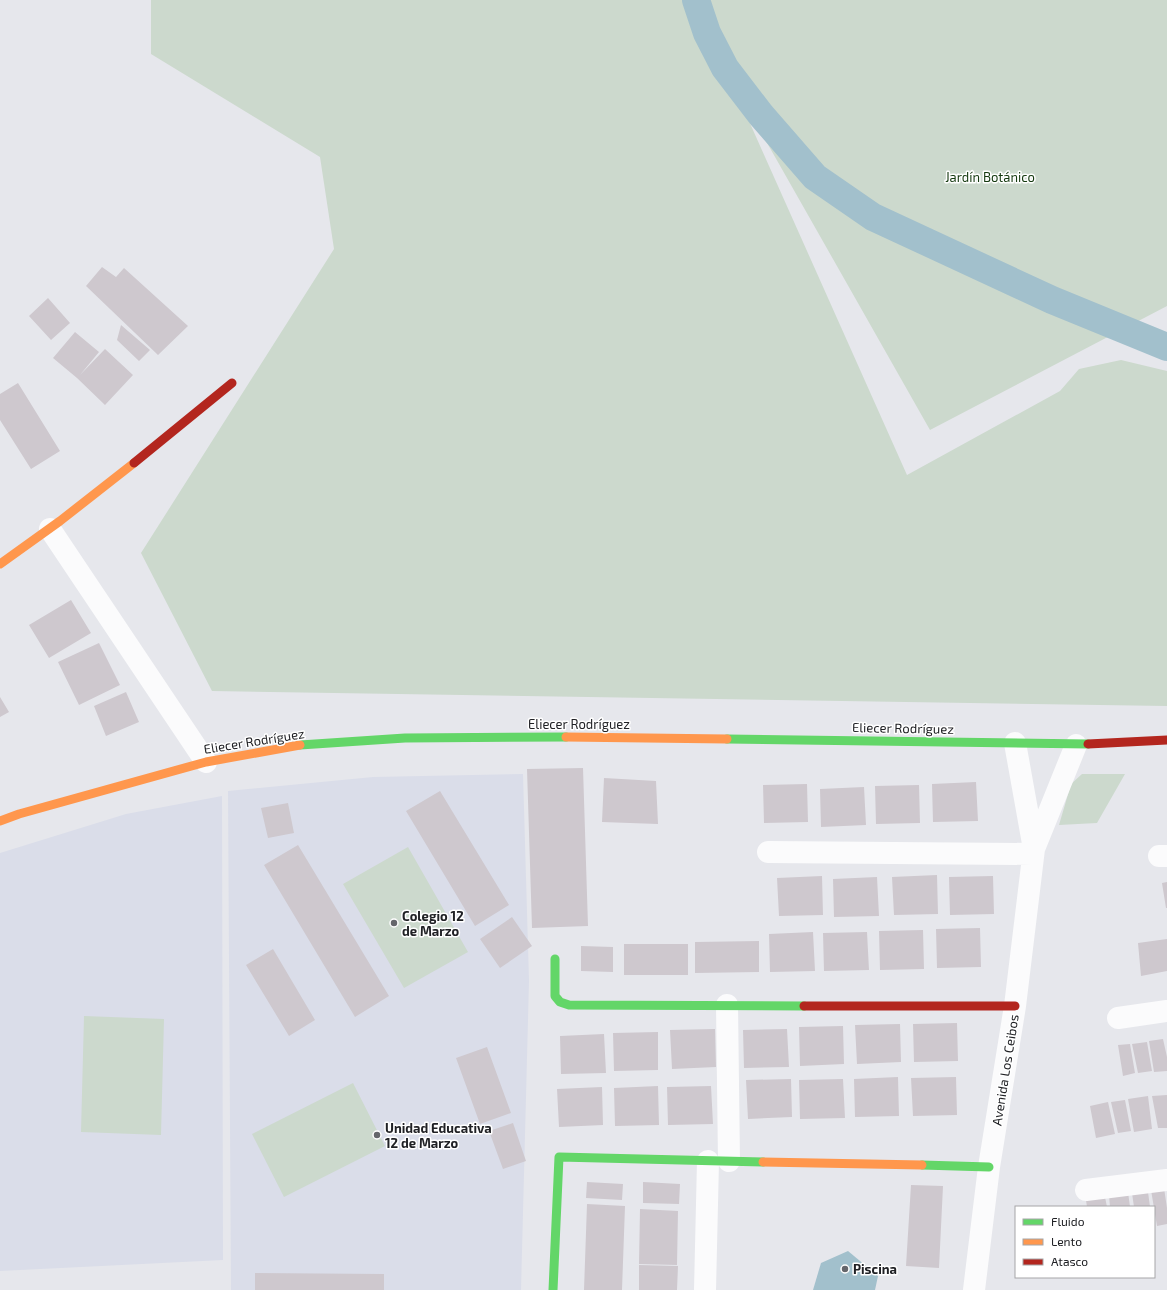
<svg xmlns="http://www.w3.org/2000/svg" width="1167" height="1290" font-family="'Exo 2',sans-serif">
<rect width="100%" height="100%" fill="#e6e7ec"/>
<!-- built -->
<path fill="#dadde9" d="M523,774L529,981L521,1290H231L228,791L373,777Z
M222,796L223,1260L0,1271V853L126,814Z"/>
<!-- green -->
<path fill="#ccd9cd" d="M151,0H1167V306L930,430L728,74L907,475L1060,391L1079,369L1121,360L1167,371V706L212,691L141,553L334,249L320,157L151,54Z
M1082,774H1125L1097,823L1059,825L1071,784Z
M408,847L468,952L404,988L343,884Z
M84,1016L164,1019L161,1135L81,1132Z
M353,1083L385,1146L284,1197L252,1134Z"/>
<!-- water -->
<path fill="#a2c0cc" d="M848,1251L878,1276L875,1290H813L821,1263Z"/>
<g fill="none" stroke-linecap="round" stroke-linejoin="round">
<!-- canal -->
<path stroke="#a2c0cc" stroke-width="28" d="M696,0L707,33L725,68L761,115L815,177L873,217L1052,300L1167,347"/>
</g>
<!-- building -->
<path fill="#cec8ce" d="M102,267L116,277L124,268L188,326L158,355L86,286Z
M48,298L70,323L51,340L29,316Z
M121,325L150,350L139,361L117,340Z
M75,332L99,352L80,375L105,349L133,375L105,405L77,378L53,358Z
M18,383L60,451L31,469L0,420V394Z
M71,600L91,633L49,658L29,625Z
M99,643L120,685L79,705L58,662Z
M126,692L139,722L106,736L94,706Z
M0,697L9,712L0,717Z
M583,768L588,926L532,928L527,769Z
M604,778L656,781L658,824L602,822Z
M976,782L978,821L933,822L932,784Z
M807,784L808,822L764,823L763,785Z
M919,785L920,823L876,824L875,786Z
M864,787L866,825L821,827L820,789Z
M440,791L509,905L475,926L406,811Z
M288,803L294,833L268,838L261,808Z
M298,845L389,996L355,1017L264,865Z
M937,875L938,914L894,915L892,877Z
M822,876L823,915L779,916L777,878Z
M993,876L994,914L950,915L949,877Z
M877,877L879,916L834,917L833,879Z
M1167,882V908H1166L1162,883Z
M512,917L532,946L500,968L480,939Z
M980,928L981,967L937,968L936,929Z
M923,930L924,969L880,970L879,931Z
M813,932L815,971L770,972L769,934Z
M867,932L869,970L824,971L823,933Z
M1167,939V971L1141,976L1138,943Z
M759,941V972L695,973V942Z
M624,944H688V975H624Z
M581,946L613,947V972L581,971Z
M273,949L315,1020L289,1036L246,965Z
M957,1023L958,1061L914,1062L913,1024Z
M900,1024L901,1062L857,1064L855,1025Z
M843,1026L844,1064L800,1066L799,1027Z
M715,1029L716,1067L672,1069L670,1030Z
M787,1029L789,1067L744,1068L743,1030Z
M658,1032V1070L614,1071L613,1033Z
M604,1034L606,1073L561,1074L560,1036Z
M1163,1039L1167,1057V1071L1154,1072L1149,1041Z
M1147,1042L1152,1071L1138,1073L1132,1044Z
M1130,1044L1135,1073L1123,1076L1118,1045Z
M487,1047L511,1113L480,1124L456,1058Z
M898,1077L899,1116L855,1117L854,1079Z
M956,1077L957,1115L913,1116L911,1078Z
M791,1079L792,1117L748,1119L746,1080Z
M843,1079L845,1118L800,1119L799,1080Z
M658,1086L659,1125L615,1126L614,1088Z
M711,1086L713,1124L668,1125L667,1087Z
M602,1087L603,1125L559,1127L557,1089Z
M1167,1095V1128H1158L1152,1096Z
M1148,1096L1152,1129L1134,1132L1128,1099Z
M1125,1100L1131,1131L1118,1133L1111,1102Z
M1108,1102L1115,1134L1096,1138L1090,1106Z
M513,1123L526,1161L503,1169L489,1131Z
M587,1182L623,1184L622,1200L586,1198Z
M643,1182L680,1184L679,1204L643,1203Z
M911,1185L943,1186L939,1268L906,1266Z
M1164,1188L1167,1208V1224L1157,1226L1151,1190Z
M1128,1192L1130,1207H1110L1109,1195Z
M1148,1192L1150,1207H1134L1132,1193Z
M1105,1197L1107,1207H1087L1086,1200Z
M587,1204L625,1206L622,1290H584Z
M640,1209L678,1211L677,1265L639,1264Z
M639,1265L678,1266L677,1290H639Z
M255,1273L384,1274V1290H255Z"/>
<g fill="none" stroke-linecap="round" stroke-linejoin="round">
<!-- street -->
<path stroke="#fbfbfc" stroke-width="22" d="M50,529L206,762
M1015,743L1034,849
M768,852L1033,854
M1159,856H1167
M727,1005L729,1161
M1118,1018L1167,1011
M1086,1190L1167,1180
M705,1290L708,1161
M974,1290L989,1167L1015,1006L1034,849L1076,745"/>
<!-- fast -->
<path stroke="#63d668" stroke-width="9" d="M727,739L1088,744
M300,745L405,738L566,737
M555,959V996L560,1002L569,1005L804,1006
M922,1165L989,1167
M553,1290L559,1157L763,1162"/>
<!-- slow -->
<path stroke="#ff974d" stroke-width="9" d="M0,564L60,521L134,463
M566,737L727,739
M0,821L19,814L206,762L300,745
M763,1162L922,1165"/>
<!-- jam -->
<path stroke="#b3261e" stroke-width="9" d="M134,463L232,383
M1088,744L1167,740
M804,1006H1015"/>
</g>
<!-- markers -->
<g fill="#65666b" stroke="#fff" stroke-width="1.5">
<circle cx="394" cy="923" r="4"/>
<circle cx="377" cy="1135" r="4"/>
<circle cx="845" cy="1269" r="4"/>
</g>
<g text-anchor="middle" stroke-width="3" stroke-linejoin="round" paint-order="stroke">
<!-- park labels -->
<g font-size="13" fill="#14390f" stroke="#fff">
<text x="990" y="182">Jardín Botánico</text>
</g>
<!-- street labels -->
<g font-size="13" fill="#202125" stroke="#fff">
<text x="579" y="729">Eliecer Rodríguez</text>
<text transform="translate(903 728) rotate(1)" y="5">Eliecer Rodríguez</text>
<text transform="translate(254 741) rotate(-9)" y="5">Eliecer Rodríguez</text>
<text transform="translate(1005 1070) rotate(-81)" y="5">Avenida Los Ceibos</text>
</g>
<!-- poi labels -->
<g font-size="13" font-weight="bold" fill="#202125" stroke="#fff" text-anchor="start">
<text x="402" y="921">Colegio 12<tspan x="402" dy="15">de Marzo</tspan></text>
<text x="385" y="1133">Unidad Educativa<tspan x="385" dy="15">12 de Marzo</tspan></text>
<text x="853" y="1274">Piscina</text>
</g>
</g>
<!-- legend -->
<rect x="1015" y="1206" width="140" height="72" fill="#ffffff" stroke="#a6a6a8"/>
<rect x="1023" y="1219" width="20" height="6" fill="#63d668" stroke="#a6a6a8"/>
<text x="1051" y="1226" font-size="12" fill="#202125">Fluido</text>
<rect x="1023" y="1239" width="20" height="6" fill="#ff974d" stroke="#a6a6a8"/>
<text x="1051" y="1246" font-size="12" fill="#202125">Lento</text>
<rect x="1023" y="1259" width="20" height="6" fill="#b3261e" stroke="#a6a6a8"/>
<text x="1051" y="1266" font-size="12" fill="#202125">Atasco</text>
</svg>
